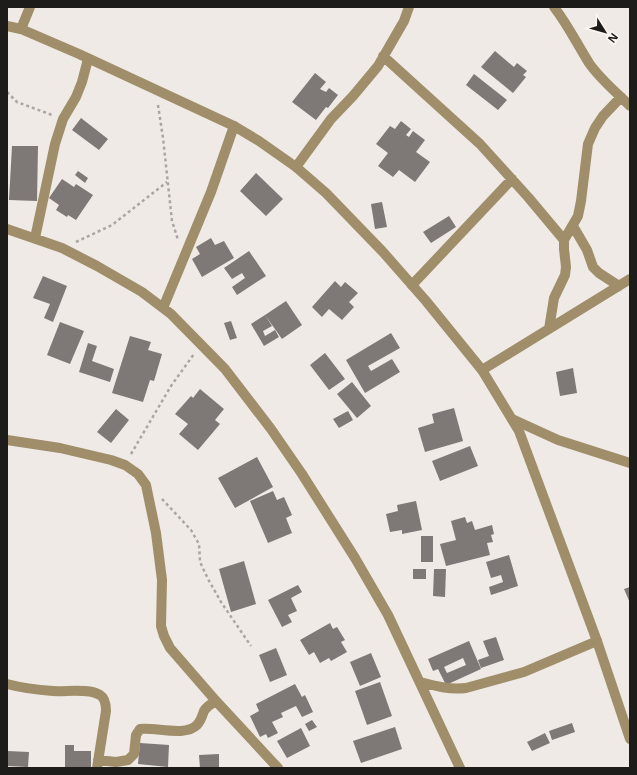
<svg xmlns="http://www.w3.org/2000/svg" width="637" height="775" font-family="'Noto Sans',sans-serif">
<rect width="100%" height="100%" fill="#efeae5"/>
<!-- building -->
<path fill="#7e7876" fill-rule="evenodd" d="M495,51L514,67L517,63L527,71L523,75L526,77L513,93L481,67Z
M315,73L326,82L320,89L326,92L329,88L338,95L328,108L326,107L316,120L292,102Z
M474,74L507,100L498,110L466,85Z
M81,118L108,139L99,150L72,130Z
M401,121L411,129L406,135L409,137L413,131L425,140L416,152L430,162L415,182L399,170L393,177L378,166L388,153L376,144L390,126L395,129Z
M12,146H38L37,201L9,200Z
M78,171L88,178L85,183L75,175Z
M256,173L283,199L266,216L240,191Z
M62,179L74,187L76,184L93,195L76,220L68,215L67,217L56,210L59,205L49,198Z
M382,202L387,227L375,229L371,204Z
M449,216L456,227L431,243L423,232Z
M211,238L215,245L224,241L234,258L202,277L192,259L200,254L196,247Z
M249,251L266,276L237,295L232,287L245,278L242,273L232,279L224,268Z
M43,276L67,286L53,322L44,318L50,304L33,298Z
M335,281L341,287L345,282L358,293L349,302L354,307L342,320L329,309L322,317L312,307Z
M286,301L302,325L282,339L265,315Z
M265,315L272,326L263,331L265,336L275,330L279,337L264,346L251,324Z
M231,321L237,338L230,340L224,323Z
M60,322L84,331L70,364L47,355Z
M391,333L400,348L368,366L371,371L392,359L400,372L365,393L346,360Z
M130,336L151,342L148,350L162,354L154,381L150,380L143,402L112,393Z
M88,343L97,346L92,361L114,369L110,382L79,372Z
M325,353L345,379L329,390L310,365Z
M573,368L577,393L560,396L556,372Z
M352,382L371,406L357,418L337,394Z
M200,389L224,409L215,420L220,424L198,450L179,434L188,424L175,414L191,396L193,398Z
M454,408L463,441L425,452L418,428L434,423L432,414Z
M116,409L129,420L111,443L97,432Z
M348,411L353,420L339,428L333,419Z
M470,446L478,466L440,481L432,461Z
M257,457L273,487L235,508L218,478Z
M273,491L277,500L284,497L292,515L286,518L292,533L268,543L250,501Z
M416,501L422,530L402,534V530L390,532L386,514L398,511L397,505Z
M465,517L467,523L472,521L475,530L492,525L494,534L491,535L493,542L487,543L490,555L446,566L440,544L456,540L451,521Z
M421,536H433V562H421Z
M509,555L518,586L491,595L489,587L503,582L501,575L491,578L486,562Z
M244,561L256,604L231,612L219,569Z
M413,569H426V579H413Z
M434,569H446L445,597L433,596Z
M298,585L302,592L291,598L297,611L288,615L292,622L282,627L268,600Z
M630,587V603L624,589Z
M330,623L333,629L337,627L345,640L341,642L347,652L331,661L329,658L320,663L314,652L309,655L300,640Z
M496,637L504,660L481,668L478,660L489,656L483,641Z
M469,641L481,669L446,685L438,669L433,671L428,659ZM463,658L466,665L447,673L444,667Z
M276,648L287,675L270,682L259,655Z
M371,653L381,677L360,686L350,662Z
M380,682L392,716L367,725L355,691Z
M295,684L302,697L305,695L313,712L302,717L296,706L281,713L283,717L272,722L278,733L268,738L266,734L260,737L250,716L259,711L256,704Z
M312,720L317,727L309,731L305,724Z
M572,723L575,732L552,740L549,731Z
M395,727L402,749L361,763L353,741Z
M301,728L310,746L287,758L277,741Z
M545,733L550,743L532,751L527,742Z
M140,743L169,745L168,767L138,764Z
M65,745H74V751H91V768H65Z
M7,751L29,752L28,767L7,766Z
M219,754V768H200L199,755Z"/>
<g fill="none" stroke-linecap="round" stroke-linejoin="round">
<!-- path -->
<path stroke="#aaa6a2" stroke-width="2.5" stroke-dasharray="3 3" stroke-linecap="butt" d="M7,92L17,102L52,115
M158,105L163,138L172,221L178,240
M76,242L112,225L167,182
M131,454L171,386L194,354
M162,499L191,530L199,544L200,562L208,579L221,602L251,646"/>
<!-- minor -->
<path stroke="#9f8e69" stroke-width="10" d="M554,7C568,25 577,44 589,63C600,79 616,92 630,106
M21,29L30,7
M383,56L480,144L528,197L564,240
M296,167L331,119L353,96L378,66L404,21L409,7
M573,226L587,250L593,267L599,273L619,286
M7,229L62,248L97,266L142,292L171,314L225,369L271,429L302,474L355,558L388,615L460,768
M35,238L55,144L63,119L76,97L82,82L88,59
M412,285L512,179
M163,308L211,192L234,126
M549,329L554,298L565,275L566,267L564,249V240L578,216L581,201L588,144L595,128L603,116L621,97
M482,370L630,279
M512,419L558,440L630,463
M7,440L60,448L111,460L125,465L138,474L146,485L156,533L162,580L161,626L164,636L170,648L216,701L278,768
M420,682C435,686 450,690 466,688L524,672L597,641
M7,684C22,688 38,690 53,691C66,692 89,688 100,695C105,698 106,705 106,711L97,768
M98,760L116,762L128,760L134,754L136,735L140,729C156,727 185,737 197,725C201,721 202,716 204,711C207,706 211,704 216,701"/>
<!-- tertiary -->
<path stroke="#9f8e69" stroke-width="10" d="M7,26L21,29L79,54L234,126L259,141L296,167L326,193L383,252L426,301L482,370L519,431L597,641L630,739"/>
</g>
<!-- border -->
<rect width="637" height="775" fill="none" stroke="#1e1c1b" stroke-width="16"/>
<!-- north arrow -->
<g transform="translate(605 32) rotate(127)" stroke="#fcf7f3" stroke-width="3" paint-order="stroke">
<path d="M0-3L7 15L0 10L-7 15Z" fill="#1e1c1b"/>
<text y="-6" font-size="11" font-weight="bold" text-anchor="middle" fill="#1e1c1b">N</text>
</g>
</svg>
